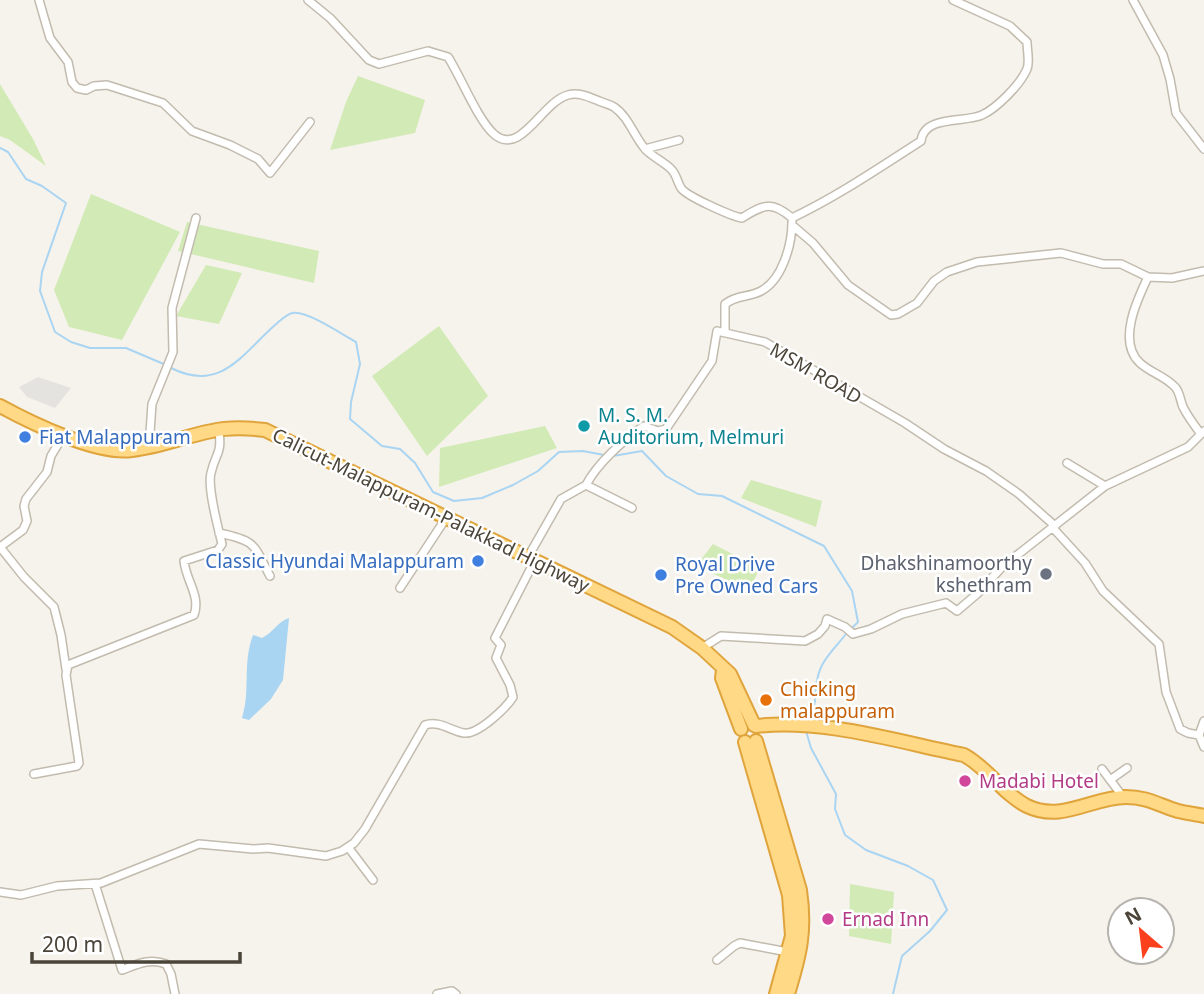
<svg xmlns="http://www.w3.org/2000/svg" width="1204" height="994" font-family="'Noto Sans',sans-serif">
<rect width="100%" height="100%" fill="#f6f3ec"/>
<!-- green -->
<path fill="#d2eab5" d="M358,76L425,100L415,133L330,150L346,102Z
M0,84L33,139L46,166L10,140L0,136Z
M91,194L180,232L122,340L69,327L54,290Z
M187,222L319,251L314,283L178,251Z
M206,265L242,273L219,324L176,316Z
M439,326L488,396L427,456L372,376Z
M545,426L557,448L439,487L440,448Z
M751,480L822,501L816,527L741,498Z
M713,544L760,568L749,590L696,566Z
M850,884L894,892L891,944L849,936Z"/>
<!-- parking -->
<path fill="#e5e3e0" d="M38,377L71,388L55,408L27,397L19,387Z"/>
<!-- water -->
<path fill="#a9d4f2" d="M289,618L283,680L271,699L249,720L242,718C251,689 242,665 253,635L262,638C274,632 277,622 289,618Z"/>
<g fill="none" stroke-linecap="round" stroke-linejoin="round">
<!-- stream -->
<path stroke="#a9d4f2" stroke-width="2" d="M0,148L8,152L26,179L42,186L66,203L42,272L40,291L55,332L71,342L90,348H126L166,365
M171,368C221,393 242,354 275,325C280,321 286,314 293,313C306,310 343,335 356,342L360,364L351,402L350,419L382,446L400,449L415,463L433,492L454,501L482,498L513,485L538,471L559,452L583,451L604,455
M613,456L642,451L666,476L698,494L722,496L824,546L852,591L858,622L850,630
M811,719C817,703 814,692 818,676C822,659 836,647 846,634
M806,731L811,748L836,794L835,809L845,835L866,850L908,866L933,880L947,910L930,931L902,956L893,994"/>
<defs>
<path id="minor" d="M39,0L50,38L68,62L72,82L77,88L86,90L94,86L107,85L163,103L192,131L230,145L258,159L270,173L310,122
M308,0L330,18L369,60L379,64L428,51L448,57C461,77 478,121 495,135C521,156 542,102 568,95C579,92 589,97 599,101C603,103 609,104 614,107C629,117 634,137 646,150C653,157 664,162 671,169C677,175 677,182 681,188C686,196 731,216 742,218C764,204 772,201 792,218C838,196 879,168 921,141C924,115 964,123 982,115C997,108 1020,85 1027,69C1030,62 1027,50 1027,42L1010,26L953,0
M1133,0L1163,55L1170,79L1176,113L1204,149
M645,149L679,140
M792,225L813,243L848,285L891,315L898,314L917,303L934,281L947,272L977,262L1061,253L1103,264H1121L1148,277L1172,278L1204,271
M1148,277C1137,300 1117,342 1140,363C1151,373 1165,376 1175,387C1180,392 1180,400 1183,407C1188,417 1194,425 1201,434
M725,332V304C738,294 748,298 761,291C782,280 792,245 792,222
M149,447L152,404L173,352L172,308L196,218
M1067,463L1105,486
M586,485C597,464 624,439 644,426L658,431L666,429L712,361L717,331L765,342L905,423L944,449L986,471L1019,494L1055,526
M1053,528L1085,563L1103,591L1159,644L1166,692L1180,729L1188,733L1199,735L1204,721
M219,533C257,541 253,544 270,576
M0,547L24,577L54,607L61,635L66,669
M0,547L23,530L27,521L24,506L26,499L47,472L51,456L63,436
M528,557L561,499L586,485L632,508
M400,588L446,518
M702,648L721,636L805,641L818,634L825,626L827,619L845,627L853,634L871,629L902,614L946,603L957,611L977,594L1002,567L1105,486L1188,447L1204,431
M1199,735L1204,747
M1102,769L1123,797
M34,774L77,766L79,763L66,675L68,665L194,615C201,596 186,581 184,561L218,550L222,544C218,527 207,487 211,473C216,451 222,456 219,430
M1110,780L1127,768
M348,847L373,880
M95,884L122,970C138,964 149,958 166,964L171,974L175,994
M0,892L21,895L57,886L101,883L199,844L253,849L268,848L326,856L342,851L354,843L365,829L425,725C439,720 451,731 464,733C478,735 506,708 513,697L510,685L496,658L501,645L495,638L535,560
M717,960L734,946L740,943L788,952
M437,994L452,991L456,994"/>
<path id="trunk" d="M0,406C31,423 97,455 132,450C160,447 185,436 212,431C229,427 248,428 265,430L672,627L702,648L730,674L754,725
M723,670L722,678L741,729
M756,726C822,718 899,742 964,755C988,768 1003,794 1027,806C1062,823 1092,797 1126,797C1148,797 1158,805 1178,811C1186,813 1195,814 1204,816
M756,741L800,890C806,931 800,955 788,994
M745,742L789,895L792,936L776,994"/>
</defs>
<!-- minor casing -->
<use href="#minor" stroke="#c2bbae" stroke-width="10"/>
<!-- trunk casing -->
<use href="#trunk" stroke="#e0a43c" stroke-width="16"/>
<!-- minor -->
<use href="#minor" stroke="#fff" stroke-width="7"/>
<!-- trunk -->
<use href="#trunk" stroke="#ffd985" stroke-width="12"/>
</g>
<!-- markers -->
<circle fill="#0f9aa8" stroke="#fff" stroke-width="2.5" cx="584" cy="426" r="7"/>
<g fill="#3f7fe0" stroke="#fff" stroke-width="2.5">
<circle cx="25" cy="437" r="7"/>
<circle cx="478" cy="561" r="7"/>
<circle cx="661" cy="575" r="7"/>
</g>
<circle fill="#6b7280" stroke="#fff" stroke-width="2.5" cx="1046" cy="574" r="7"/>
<circle fill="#e8710a" stroke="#fff" stroke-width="2.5" cx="766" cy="700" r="7"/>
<g fill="#d1479c" stroke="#fff" stroke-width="2.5">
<circle cx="965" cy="781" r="7"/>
<circle cx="828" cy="919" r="7"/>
</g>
<g text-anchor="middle" stroke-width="5" stroke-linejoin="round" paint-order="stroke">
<!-- street labels -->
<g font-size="19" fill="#4b4439" stroke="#fff">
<text transform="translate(816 373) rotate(30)" y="7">MSM ROAD</text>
<text transform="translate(431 510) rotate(26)" y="7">Calicut-Malappuram-Palakkad Highway</text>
</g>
<!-- culture labels -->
<g font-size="19" fill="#0d838f" stroke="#fff" text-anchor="start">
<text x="598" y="422">M. S. M.<tspan x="598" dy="22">Auditorium, Melmuri</tspan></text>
</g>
<!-- shop labels -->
<g font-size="19" fill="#366cbe" stroke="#fff" text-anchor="start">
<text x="39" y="444">Fiat Malappuram</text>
<text x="464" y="568" text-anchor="end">Classic Hyundai Malappuram</text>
<text x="675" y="571">Royal Drive<tspan x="675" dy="22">Pre Owned Cars</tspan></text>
</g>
<!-- worship labels -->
<g font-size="19" fill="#5b616d" stroke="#fff" text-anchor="end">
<text x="1032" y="570">Dhakshinamoorthy<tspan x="1032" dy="22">kshethram</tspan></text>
</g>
<!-- food labels -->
<g font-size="19" fill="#c56008" stroke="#fff" text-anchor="start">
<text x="780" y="696">Chicking<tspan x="780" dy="22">malappuram</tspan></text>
</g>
<!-- hotel labels -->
<g font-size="19" fill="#b23c85" stroke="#fff" text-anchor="start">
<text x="979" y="788">Madabi Hotel</text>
<text x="842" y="926">Ernad Inn</text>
</g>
</g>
<!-- north arrow -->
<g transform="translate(1141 931) rotate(332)"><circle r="33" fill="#ffffff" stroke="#b7b4b0" stroke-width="2"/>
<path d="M0-5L12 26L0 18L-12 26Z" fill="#fc3f1d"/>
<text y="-10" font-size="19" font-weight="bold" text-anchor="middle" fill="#4b4439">N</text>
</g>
<!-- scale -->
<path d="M32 952v10h208v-10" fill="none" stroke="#4b4439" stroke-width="3.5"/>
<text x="42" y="952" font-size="21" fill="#4b4439" stroke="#ffffff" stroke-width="5" paint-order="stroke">200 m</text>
</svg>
